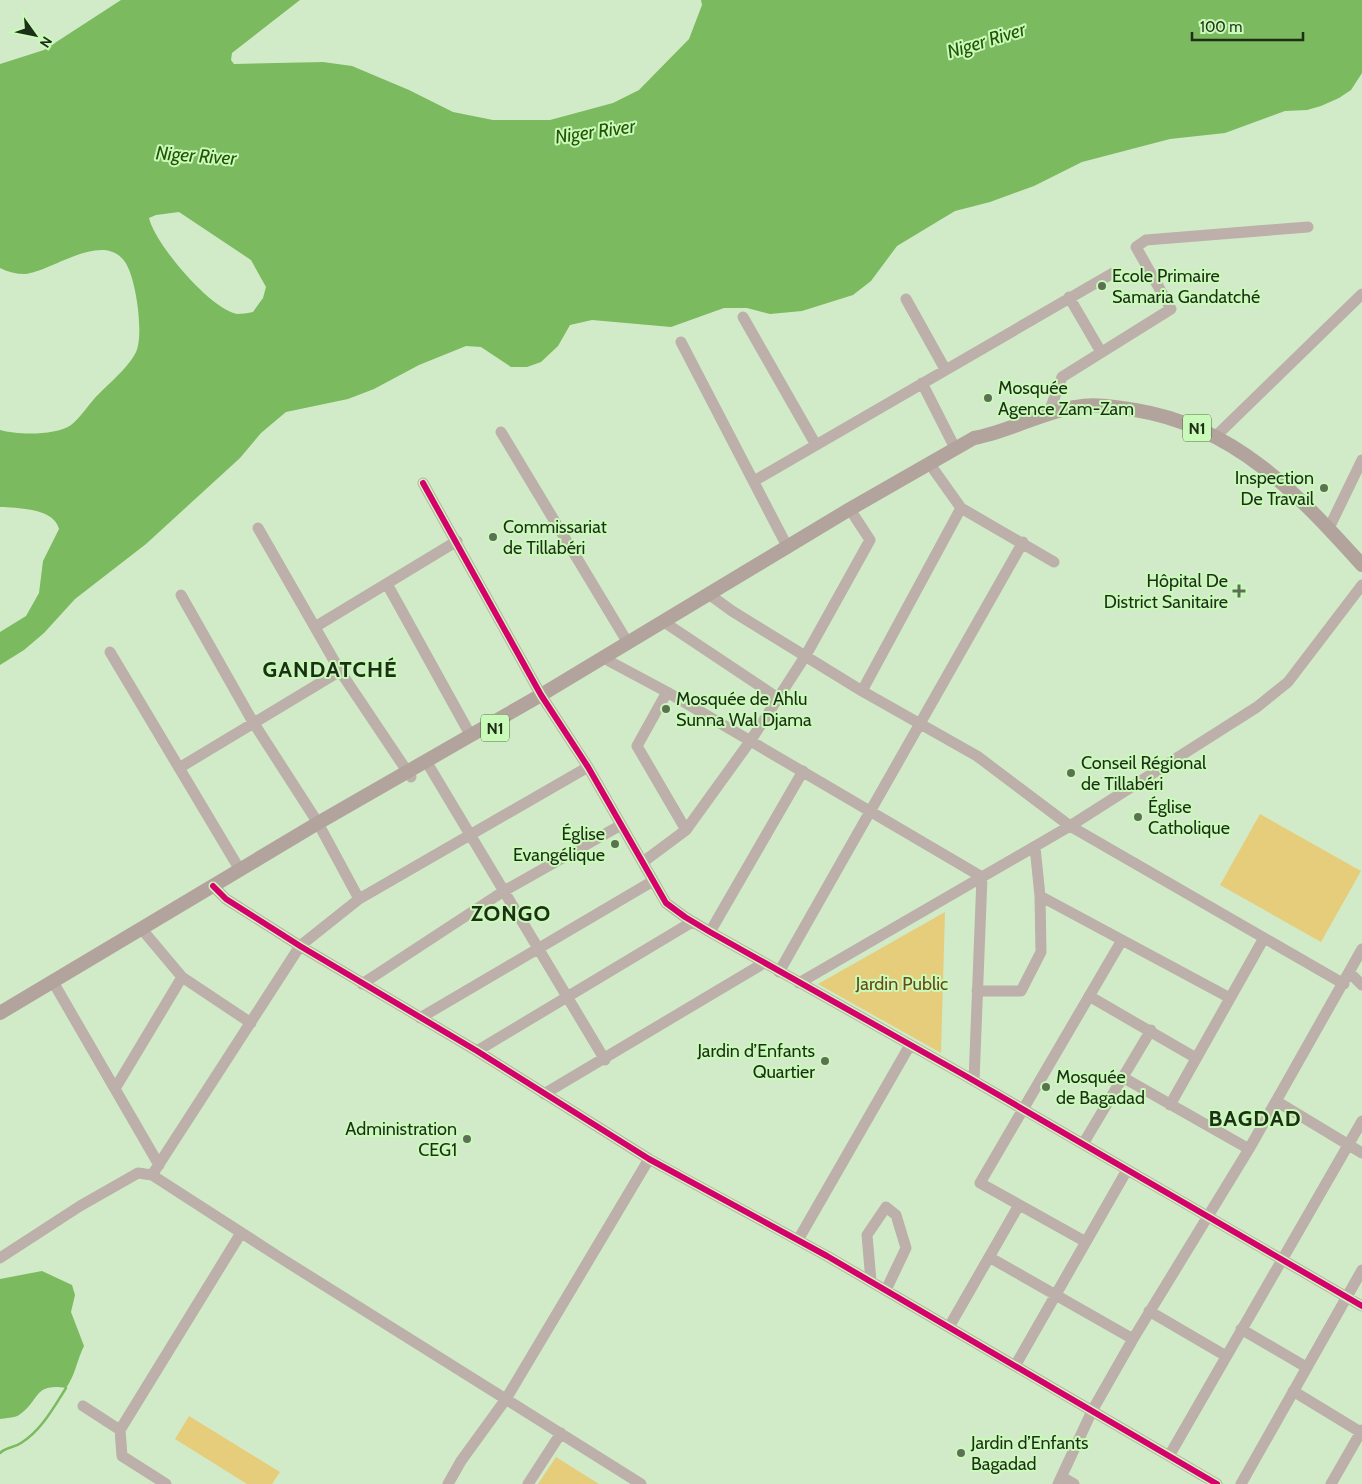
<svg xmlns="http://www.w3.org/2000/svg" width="1362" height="1484" font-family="Cabin,sans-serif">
<rect width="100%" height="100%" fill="#d1ebc8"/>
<!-- green -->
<path fill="#e6cd7b" d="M1260,814L1361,871L1321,942L1220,885Z
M945,912L941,1053L818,984Z
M189,1416L280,1472L272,1484H247L175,1439Z
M556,1457L599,1484H538Z"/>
<!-- water -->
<path fill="#7bba5f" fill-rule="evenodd" d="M121,0H300L232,53L231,60L234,64L323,62L352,66L409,90L453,112L493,120H550L613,103L639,90L689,39L702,5L701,0H1362V73L1351,90L1339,98L1321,106L1307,110L1285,111L1225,133L1170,139L1082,162L1034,186L990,202L955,211L897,246L871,281L853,295L802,311L770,314L747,308H724L671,327L592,320L570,325L558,346L541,362L527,367H511L481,347L466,346L419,365L374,389L348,399L286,412L261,433L240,458L146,544L75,599L44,633L24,650L0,665V632L26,616L39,593L43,561L59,529C54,508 18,508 0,507V430C17,435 55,436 71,425C79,419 87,407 94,399C106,386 127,369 135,354C145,338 136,277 125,262C103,230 51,272 25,274C16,274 8,272 0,268V64L44,50ZM179,212L251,260L266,287L263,298L253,312C248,313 242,314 237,314C210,309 155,244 149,218L156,215Z
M42,1271L72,1285L75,1295L71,1312L84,1346C77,1360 75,1376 66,1388C33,1383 41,1400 19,1415C15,1418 5,1418 0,1419V1279Z"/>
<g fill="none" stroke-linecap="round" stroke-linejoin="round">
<!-- stream -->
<path stroke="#7bba5f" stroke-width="2.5" d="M0,1453C6,1447 14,1448 21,1443C41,1431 54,1407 66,1388"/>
<!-- minor -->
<path stroke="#bdafa9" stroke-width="11" d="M1069,297L1101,352
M906,299L945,369
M743,317L816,445
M681,342L788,548
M922,383L955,448
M1048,415L1062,377L1171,309L1136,247L1146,240L1308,227
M501,432L628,643
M1216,436L1362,294
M934,470L961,508L1054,562
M754,481L1113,273
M423,483L541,695L588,767L666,903L685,917L710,932L964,1075L1362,1306
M258,528L340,671L411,777
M1329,528L1362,460
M387,584L471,736
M181,595L253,722L318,823L359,899
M710,595L732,611L862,691L977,756L1070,826L1344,984
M664,622L778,698
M315,627L457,541
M110,652L240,870
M609,661L667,692L982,877L974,1081
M862,691L961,508
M667,692L637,746L686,830
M429,766L605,1060
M179,768L340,671
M643,862L686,830L751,740L806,655L870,540L853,514
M213,886L226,899L300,946L477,1051L649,1159L827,1256L1217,1484
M1040,896L1230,998
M710,932L803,771
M145,933L182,977L251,1023
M779,972L1023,542
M1350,973L1362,985
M799,983L1070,826L1257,707L1288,682L1362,585
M362,984L504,891L621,825
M56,987L159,1165
M977,991H1021L1041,952L1040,896L1035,847
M1089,996L1196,1058
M420,1018L653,881
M477,1051L692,922
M1124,1078L1249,1149
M116,1087L182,977
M544,1094L764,963
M1276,1101L1362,1153
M1170,1105L1264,938
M1083,1144L1151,1030
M152,1175L300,946L359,899L588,767
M798,1240L910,1045
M1086,1242L980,1183L1122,940
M989,1257L1133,1339
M0,1258L80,1206L138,1173L152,1175L279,1257L641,1484
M871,1281L867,1235L886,1207L896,1215L906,1248L886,1290
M1149,1311L1226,1356
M949,1327L1019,1205
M1241,1329L1306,1367
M1015,1366L1127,1170
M1293,1391L1362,1433
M83,1406L120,1430L241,1233
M120,1430L122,1456L166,1484
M1169,1456L1362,1121
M1062,1477L1074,1484
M448,1484L461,1461L506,1399L649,1159
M528,1484L561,1433
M1058,1484L1092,1411L1133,1339L1249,1149L1362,949
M1241,1484L1362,1270
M1331,1484L1362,1430"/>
<!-- major -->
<path stroke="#b2a49c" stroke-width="14" d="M0,1013L318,823L541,695L850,509L974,438C1008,432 1040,413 1075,407C1095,403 1116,407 1135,410C1235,426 1298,494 1362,565"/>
<defs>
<path id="cycleway" d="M423,483L541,695L588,767L666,903L685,917L710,932L964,1075L1362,1306
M213,886L226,899L300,946L477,1051L649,1159L827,1256L1217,1484"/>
</defs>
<!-- cycleway casing -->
<use href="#cycleway" stroke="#cafab9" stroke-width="9"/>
<!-- cycleway -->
<use href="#cycleway" stroke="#d6006c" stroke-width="6"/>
</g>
<!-- markers -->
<g fill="#5c7154" stroke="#cafab9" stroke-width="2">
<circle cx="1102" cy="286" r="5"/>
<circle cx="988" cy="398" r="5"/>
<circle cx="1324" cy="488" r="5"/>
<circle cx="493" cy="537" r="5"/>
<path d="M1236.5 583.5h5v5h5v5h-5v5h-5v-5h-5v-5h5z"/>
<circle cx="666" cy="709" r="5"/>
<circle cx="1071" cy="773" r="5"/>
<circle cx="1138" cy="817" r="5"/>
<circle cx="615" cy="844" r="5"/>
<circle cx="825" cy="1061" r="5"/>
<circle cx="1046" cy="1087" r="5"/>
<circle cx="467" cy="1139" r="5"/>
<circle cx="961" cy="1453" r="5"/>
</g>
<g text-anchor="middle" stroke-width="4" stroke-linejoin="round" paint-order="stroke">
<!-- shield labels -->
<g fill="#cafab9" stroke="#516c47" stroke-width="1">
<rect x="1183" y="414.5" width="28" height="27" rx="4"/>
<rect x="481" y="714.5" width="28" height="27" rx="4"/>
</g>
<g font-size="16" font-weight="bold" fill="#1d2f16">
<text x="1197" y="434">N1</text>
<text x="495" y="734">N1</text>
</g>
<!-- poi labels -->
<g font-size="18" fill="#1d2f16" stroke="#cafab9" text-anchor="start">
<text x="1112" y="282">Ecole Primaire<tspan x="1112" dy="21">Samaria Gandatché</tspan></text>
<text x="998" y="394">Mosquée<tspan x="998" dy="21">Agence Zam-Zam</tspan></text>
<text x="1314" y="484" text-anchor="end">Inspection<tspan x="1314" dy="21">De Travail</tspan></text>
<text x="503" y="533">Commissariat<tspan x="503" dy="21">de Tillabéri</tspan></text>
<text x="1228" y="587" text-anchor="end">Hôpital De<tspan x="1228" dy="21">District Sanitaire</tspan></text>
<text x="676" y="705">Mosquée de Ahlu<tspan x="676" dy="21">Sunna Wal Djama</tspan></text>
<text x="1081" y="769">Conseil Régional<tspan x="1081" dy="21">de Tillabéri</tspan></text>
<text x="1148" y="813">Église<tspan x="1148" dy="21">Catholique</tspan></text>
<text x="605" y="840" text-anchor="end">Église<tspan x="605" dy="21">Evangélique</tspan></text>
<text x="815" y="1057" text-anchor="end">Jardin d’Enfants<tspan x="815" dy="21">Quartier</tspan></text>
<text x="1056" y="1083">Mosquée<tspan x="1056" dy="21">de Bagadad</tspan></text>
<text x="457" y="1135" text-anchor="end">Administration<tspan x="457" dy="21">CEG1</tspan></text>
<text x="971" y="1449">Jardin d’Enfants<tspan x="971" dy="21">Bagadad</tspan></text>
</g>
<!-- park labels -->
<g font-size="18" fill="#684a14" stroke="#cafab9">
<text x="902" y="990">Jardin Public</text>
</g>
<!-- water labels -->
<g font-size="19" font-style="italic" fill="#225504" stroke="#cafab9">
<text transform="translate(986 40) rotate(-17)" y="7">Niger River</text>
<text transform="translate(595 131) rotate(-8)" y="7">Niger River</text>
<text transform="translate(196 155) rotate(4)" y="7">Niger River</text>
</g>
<!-- district labels -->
<g font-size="22" font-weight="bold" letter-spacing="1" fill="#1d2f16" stroke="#cafab9">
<text x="330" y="677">GANDATCHÉ</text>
<text x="511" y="921">ZONGO</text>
<text x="1255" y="1126">BAGDAD</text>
</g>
</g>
<!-- north arrow -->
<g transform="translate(35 35) rotate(123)" stroke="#cafab9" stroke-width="4" paint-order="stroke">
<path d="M0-4L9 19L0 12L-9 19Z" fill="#1d2f16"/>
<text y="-8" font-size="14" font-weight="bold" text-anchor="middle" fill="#1d2f16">N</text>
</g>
<!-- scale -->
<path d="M1192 32v8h111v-8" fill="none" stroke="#1d2f16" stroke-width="2.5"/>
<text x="1200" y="32" font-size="15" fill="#1d2f16" stroke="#cafab9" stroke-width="4" paint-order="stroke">100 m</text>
</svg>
